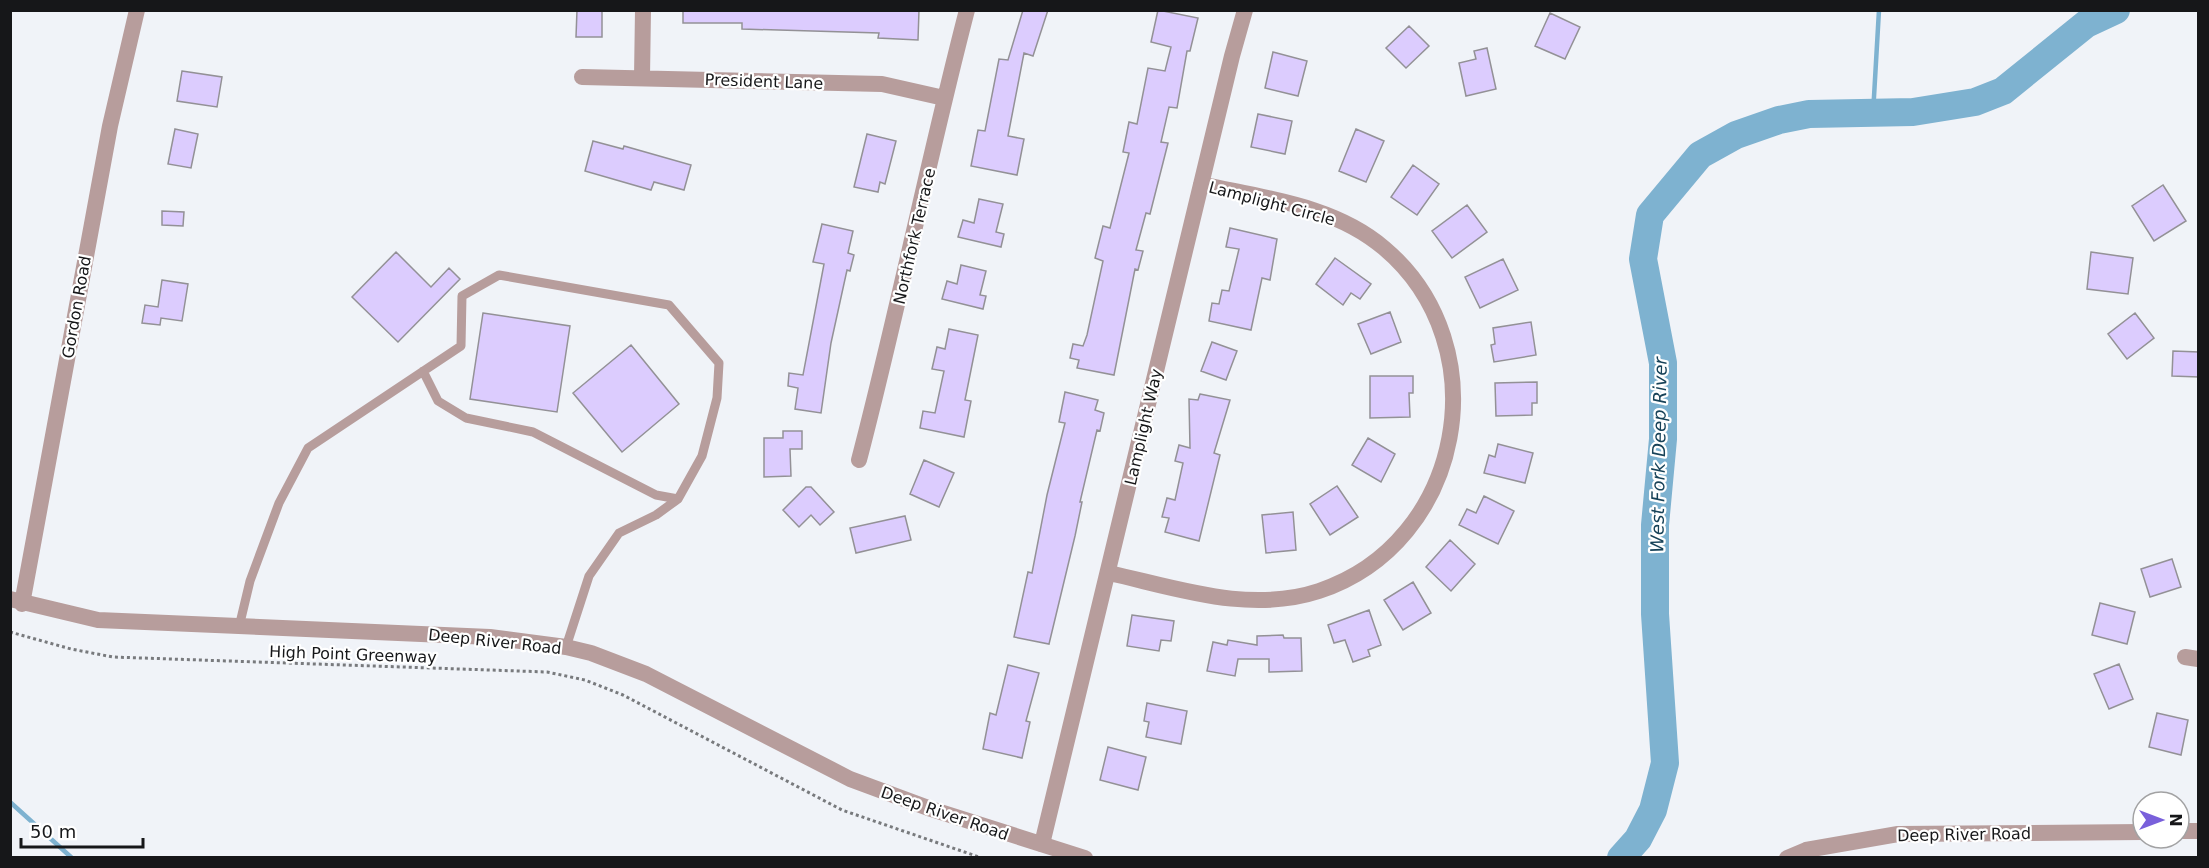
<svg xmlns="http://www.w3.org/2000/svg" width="2209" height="868" font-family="'DejaVu Sans',sans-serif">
<rect width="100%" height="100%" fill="#f0f3f8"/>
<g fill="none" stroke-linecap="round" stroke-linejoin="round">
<!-- stream -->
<path stroke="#7eb2d0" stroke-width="4.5" d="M1873,114L1879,10
M10,802L72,858"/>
<!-- river -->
<path stroke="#7eb2d0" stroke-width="28" d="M1621,858L1638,839L1653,810L1665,763L1655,614V525L1663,439V363L1643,259L1650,215L1700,155L1736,135L1779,120L1809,114L1913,112L1975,102L2003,91L2086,24L2116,10"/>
</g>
<!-- building -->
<path fill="#dcccfe" stroke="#939196" stroke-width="1.5" d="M577,10H602V37H576Z
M683,10H919L918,40L878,38L879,33L742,29V23H683Z
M1023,10H1048L1033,56L1024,53L1008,136L1024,139L1017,175L971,166L978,130L985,131L999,59L1008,60Z
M1158,10L1198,18L1190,51H1187L1177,108L1169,107L1161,142L1168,143L1150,214L1146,213L1136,250L1143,251L1138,270L1135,269L1114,375L1077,368L1079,360L1070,358L1073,344L1083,346L1087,335L1103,261L1095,258L1103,226L1110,228L1129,153L1123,152L1129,122L1137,124L1148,68L1165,71L1171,47L1151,42Z
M1550,13L1580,27L1565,59L1535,46Z
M1409,26L1429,46L1406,68L1386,48Z
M1487,48L1496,89L1466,96L1459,63L1476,59L1474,51Z
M1273,52L1307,61L1298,96L1265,88Z
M182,71L222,77L217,107L177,101Z
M1258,114L1292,121L1285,154L1251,147Z
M175,129L198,134L191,168L168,164Z
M1356,129L1384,141L1366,182L1339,171Z
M867,134L896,141L885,184L880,182L878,192L854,187Z
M593,141L623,149L624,146L691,165L684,190L654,182L651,190L585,171Z
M1413,165L1439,184L1417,215L1391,197Z
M2163,185L2186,221L2154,241L2132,206Z
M979,199L1003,204L996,232L1004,234L1001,247L958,237L963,220L974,223Z
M1467,205L1487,232L1452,258L1432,231Z
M162,211L184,212L183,226L162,225Z
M822,224L853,231L848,253L854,255L850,271L847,270L831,343L821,413L795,409L798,388L788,386L789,373L803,375L824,264L813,262Z
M1230,228L1277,239L1270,280L1262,278L1251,330L1209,321L1212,303L1219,304L1222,290L1229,291L1239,249L1226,247Z
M396,252L431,287L449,268L460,279L398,342L352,297Z
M2091,252L2133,258L2128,294L2087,289Z
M1335,258L1371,284L1360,299L1351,293L1343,305L1316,284Z
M1503,259L1518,290L1480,308L1465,277Z
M961,265L986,271L980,295L986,296L983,309L942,299L947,281L957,284Z
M162,280L188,284L182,321L161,318L160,325L142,323L145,305L158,307Z
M1390,312L1401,342L1371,354L1358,324Z
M483,313L570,326L557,412L470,399Z
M2135,313L2154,338L2127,359L2108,334Z
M1531,322L1536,355L1494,362L1491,345L1495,344L1493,328Z
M949,329L978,335L965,400L971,401L964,437L920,428L923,411L935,413L944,371L932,369L937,347L945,349Z
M1212,342L1237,351L1226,380L1201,371Z
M631,345L679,404L622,452L573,393Z
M2173,351L2199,352V377L2172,376Z
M1370,376H1413V393H1409L1410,417L1370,418Z
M1537,382V403H1532V415L1496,416L1495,383Z
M1065,392L1098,400L1095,410L1104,413L1100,431L1097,430L1080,502H1082L1075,536L1049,644L1014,637L1028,572L1032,573L1047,495L1065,423L1059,422Z
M1200,394L1230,400L1214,453L1220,455L1199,541L1165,532L1169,518L1162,517L1167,498L1175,500L1183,463L1175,461L1179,445L1190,448L1189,399L1198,400Z
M783,431H802V449H790L791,476L764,477V438H783Z
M1368,438L1395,454L1381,482L1352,465Z
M1498,444L1533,453L1525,483L1484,473L1489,455L1495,457Z
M924,460L954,473L939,507L910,494Z
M1337,486L1358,517L1330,535L1310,504Z
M806,487H811L834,512L820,525L811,515L799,527L783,510Z
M1484,496L1514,511L1498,544L1459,525L1467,509L1476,513Z
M1293,512L1296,550L1266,553L1262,515Z
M905,516L911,540L856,553L850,528Z
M1450,540L1475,564L1451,591L1426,567Z
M2172,559L2181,587L2150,597L2141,569Z
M1413,582L1431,613L1403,630L1384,600Z
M2100,603L2135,612L2127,644L2092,635Z
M1369,610L1381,645L1368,650L1370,656L1353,662L1345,640L1334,643L1328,625Z
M1132,615L1174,621L1171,641L1161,640L1159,651L1127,646Z
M1283,635L1284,638H1301L1302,671L1269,672V659H1238L1235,676L1207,671L1213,642L1227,645L1228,640L1257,645V636Z
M2119,664L2133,699L2109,709L2094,674Z
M1008,665L1039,673L1026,721L1030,722L1022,758L983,749L990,713L996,715Z
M1147,703L1187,711L1181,744L1146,737L1149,722L1144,721Z
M2157,713L2188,720L2181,755L2149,747Z
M1108,747L1146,757L1138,790L1100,780Z"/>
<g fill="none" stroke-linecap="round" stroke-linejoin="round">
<!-- path -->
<path stroke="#787a7d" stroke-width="3" stroke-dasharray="3 3" stroke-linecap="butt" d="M10,632L71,649L113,657L547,672L585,680L623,695L842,810L982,858"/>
<!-- service -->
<path stroke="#b79d9c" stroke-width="9" d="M239,627L250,581L279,503L308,448L461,346L462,296L499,275L669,305L719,363L717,398L702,456L678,499L656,495L533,432L466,418L438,401L423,371
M566,647L589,576L619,533L656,515L678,499"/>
<!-- minor -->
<path stroke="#b79d9c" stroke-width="16" d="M582,77L882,84L944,98
M642,77L643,10
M859,460C898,311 928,160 967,10
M1109,573C1177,588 1249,614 1319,591C1464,543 1500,346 1384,248C1334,205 1263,198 1201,184
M2185,657L2198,659
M1042,844L1232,56L1245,10"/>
<!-- tertiary -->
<path stroke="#b79d9c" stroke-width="16" d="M10,599L98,620L490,637L566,647L591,653L646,674L850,779L931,809L1085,858
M22,604L110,126L137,10
M2179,831H2198
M1787,858L1806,850L1898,834L2143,832"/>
</g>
<g text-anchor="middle" stroke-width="4.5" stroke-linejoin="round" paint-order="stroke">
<!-- street labels -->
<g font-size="16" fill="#161719" stroke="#fff">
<text transform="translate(764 81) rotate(2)" y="6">President Lane</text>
<text transform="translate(1272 203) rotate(15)" y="6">Lamplight Circle</text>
<text transform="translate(914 236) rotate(-77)" y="6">Northfork Terrace</text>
<text transform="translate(76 307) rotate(-80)" y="6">Gordon Road</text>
<text transform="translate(1143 427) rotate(-77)" y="6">Lamplight Way</text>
<text transform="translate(495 641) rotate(6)" y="6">Deep River Road</text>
<text transform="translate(353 654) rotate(2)" y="6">High Point Greenway</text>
<text transform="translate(945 813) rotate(19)" y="6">Deep River Road</text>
<text transform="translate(1964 834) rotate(-1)" y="6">Deep River Road</text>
</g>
<!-- water labels -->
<g font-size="18" font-style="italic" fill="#174258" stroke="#fff">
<text transform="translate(1659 455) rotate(-89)" y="6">West Fork Deep River</text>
</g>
</g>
<!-- border -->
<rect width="2209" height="868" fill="none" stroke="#161719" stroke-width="24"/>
<!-- north arrow -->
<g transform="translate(2161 820) rotate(90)"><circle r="28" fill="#ffffff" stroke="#a2a2a3" stroke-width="1.5"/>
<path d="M0-4.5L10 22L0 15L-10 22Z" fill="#7960db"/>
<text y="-9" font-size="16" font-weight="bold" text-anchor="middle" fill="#161719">N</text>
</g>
<!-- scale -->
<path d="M21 838v9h122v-9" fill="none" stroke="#161719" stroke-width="3"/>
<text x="30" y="838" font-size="18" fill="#161719" stroke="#ffffff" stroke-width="4.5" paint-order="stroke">50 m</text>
</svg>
